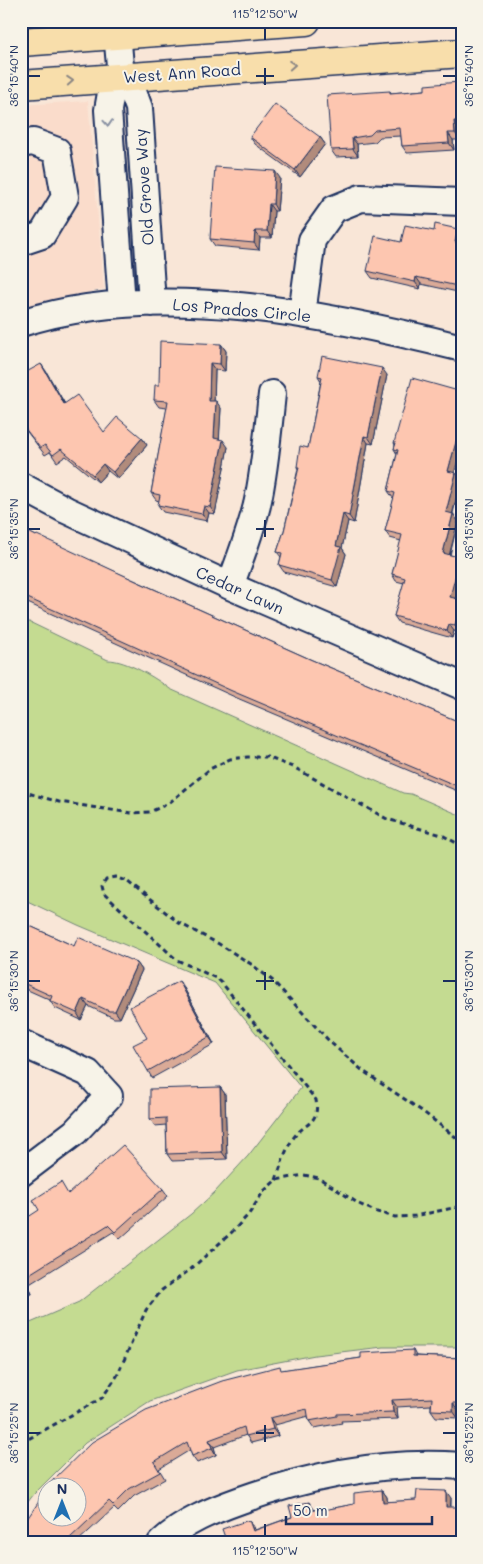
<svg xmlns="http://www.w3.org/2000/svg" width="483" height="1564" font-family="Mali,sans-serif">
<rect width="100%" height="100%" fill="#f9e6d7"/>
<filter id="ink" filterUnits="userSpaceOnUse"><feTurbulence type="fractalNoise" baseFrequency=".02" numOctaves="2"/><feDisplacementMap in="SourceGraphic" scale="10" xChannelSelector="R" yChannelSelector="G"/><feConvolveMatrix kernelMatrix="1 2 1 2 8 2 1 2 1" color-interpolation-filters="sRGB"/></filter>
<g filter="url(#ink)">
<!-- built -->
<path fill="#fadccb" d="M88,101L104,289L21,308V105Z"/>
<!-- green -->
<path fill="#c4db91" stroke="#708578" d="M21,618L108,660C126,660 156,678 170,689L403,793L411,794L462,816V1347H383L315,1355L237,1370L150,1401L85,1443L34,1494L21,1511V1327L79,1302L191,1214L215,1192L248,1156L301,1088L215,983L78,925L21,898Z"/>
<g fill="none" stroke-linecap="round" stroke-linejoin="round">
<defs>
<path id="minor" d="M116,21L121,77L133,92L139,108L152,303
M121,77L111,93L108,110L122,304
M21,144L33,142L57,151L65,197L42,235L21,242
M302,314L312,240L334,209L361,198L462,202
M21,323C156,279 327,314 462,348
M21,486L66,510L230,586L462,686
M230,586C240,559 250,533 257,505C265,469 268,431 272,394
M21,1043L88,1073L109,1096L75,1132L21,1173
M161,1543C183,1522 213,1510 241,1500C311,1475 387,1460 462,1466"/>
<path id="major" d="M21,42L306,21
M21,85L462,53"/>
</defs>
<!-- minor casing -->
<use href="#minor" stroke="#1b2f5e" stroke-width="30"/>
<!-- major casing -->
<use href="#major" stroke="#1b2f5e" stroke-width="31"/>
<!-- path -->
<path stroke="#1b2f5e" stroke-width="3" stroke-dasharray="5 4" stroke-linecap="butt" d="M21,791L59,802L131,813L150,812L169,803L210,769L230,759L248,757H267L295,768L387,819L442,835L462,846
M276,1180C281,1166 284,1153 292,1140C303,1122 320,1126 316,1100L222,983L218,979L177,960L104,894L102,886L106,879L115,877L128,882L179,923L219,944L251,964L273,981L331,1043L363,1071L422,1111L462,1142
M21,1443L102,1398L117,1376L146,1310L162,1290L191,1269L232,1232L249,1214L263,1192L276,1180L304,1175L319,1178L359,1204L377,1212L395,1217L415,1216L462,1206"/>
<!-- minor -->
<use href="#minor" stroke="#f7f3e8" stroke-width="26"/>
<!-- major -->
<use href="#major" stroke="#f8deab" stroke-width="28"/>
</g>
<!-- wall -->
<path fill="#daaa97" stroke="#1b2f5e" d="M459,82L462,86V128H459L460,140H453L454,150L407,153L402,146L401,136L380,137L375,142L357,144L358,156L336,157L331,150L390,91L391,93L425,90Z
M250,137H320L325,144L300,177L255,144Z
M280,178L277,211H274L272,238H260L259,250L215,246L210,239Z
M458,229L462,235V293L421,284L420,289L372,278L367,271L401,242L434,231Z
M221,344L226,351L225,371L215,370L214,401L221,408L219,439L228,447L215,514L209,513L207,521L163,512L158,505L159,501L156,500L151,493L167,408L159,407L154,400L159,385Z
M41,364L65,404L104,432L142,438L147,445L118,479L108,471L98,482L66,456L57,462L50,452L45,455L21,424Z
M387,375L373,444L368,443L354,523L348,521L342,548L346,554L337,587L284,572L279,565L281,557L277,552L284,531L298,469L297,467L308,448L321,381L318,376Z
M462,392V445L455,472L461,480L453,513L458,521L450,555L458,557L462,562V569L456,599L462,600V626L460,632L454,631L452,638L399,623L394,616L404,583L396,581L392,574L401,541L390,538L385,531L394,498H393L388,491L397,454L394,449L395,445L394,443Z
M21,528L36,536L312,660L462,723V793L237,698L21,600Z
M21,922L74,946L137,963L142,970L120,1018H114L88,1006L81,1020L55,1008L50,1001V1000L21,987Z
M184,988L214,1044L152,1078L148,1071L147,1038Z
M220,1087L225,1094L227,1159L172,1161L167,1154L166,1125L155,1126L150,1119Z
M163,1189L168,1196L120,1239L113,1232L28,1285L32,1294L21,1298V1227L69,1193Z
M413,1350L416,1356L462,1358V1410H458V1418L436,1417L431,1410V1405L397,1407L398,1419L341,1421L342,1423L314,1428L309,1421L308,1416L275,1425L278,1436L251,1443L246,1435L214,1447L216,1455L197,1463L192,1456L190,1450L159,1469L165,1479L134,1496L118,1512L114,1508L76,1543H21L283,1370Z
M382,1490L387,1497V1502L451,1498V1507L462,1543H227L249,1520L254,1527L255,1530L314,1509V1510H325L354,1504Z"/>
<!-- shaded-wall -->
<path fill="#b18b7b" stroke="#1b2f5e" d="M459,82L462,86V104L461,103Z
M454,121L459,128L460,140L455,133Z
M448,133L453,140L454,150L449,143Z
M320,137L325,144L300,177L295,170Z
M352,138L357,144L358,156L353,149Z
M275,171L280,178L277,211L273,204Z
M269,204L274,211L272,238L267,231Z
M458,229L462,235V241L460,249L455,242Z
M255,231L260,238L259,250L254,243Z
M416,277L421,284L420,289L415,282Z
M221,344L226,351L225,371L220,364Z
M210,363L215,370L214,408L209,401Z
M41,364L46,371L69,411L64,404Z
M382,368L387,375L373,444L368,437Z
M216,401L221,408L219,445L214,438Z
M462,420V445L453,478L448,471Z
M364,436L368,443L354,523L349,516Z
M142,438L147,445L118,479L113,472Z
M223,440L228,447L215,514L210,507Z
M103,464L108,471L98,482L93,475Z
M456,473L461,480L451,519L446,512Z
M204,506L209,513L207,521L202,514Z
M343,514L348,521L342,548L346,554L337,587L332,580L336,546Z
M453,514L458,521L448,560L443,553Z
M458,557L462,562V569L460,574L462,576V579L455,604L450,597L455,569Z
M462,602V626L460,632L455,625Z
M449,624L454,631L452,638L447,631Z
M137,963L142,970L120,1018L115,1011Z
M179,981L184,988L214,1044L209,1037Z
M83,999L88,1006L81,1020L77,1013Z
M220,1087L225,1094L227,1159L222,1152Z
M23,1278L28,1285L32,1294L27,1287Z
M392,1400L397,1407L398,1419L393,1412Z
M453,1403L458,1410V1418L453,1411Z
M270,1418L275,1425L278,1436L273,1429Z
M209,1440L214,1447L216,1455L212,1448Z
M382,1490L387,1497L388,1509L383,1502Z
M446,1491L451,1498L450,1514L446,1507Z
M309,1502L314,1509L316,1518L311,1511Z
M249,1520L254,1527L258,1538L253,1531Z"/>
<!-- building -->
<path fill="#fdc6b0" stroke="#1b2f5e" d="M459,82L461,103H462V121H454L455,133H448L449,143L402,146L400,128L375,130L370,135L352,138L353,149L331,150L327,95L390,91V93L425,90V85Z
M275,104L320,137L295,170L250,137Z
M215,167L275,171L273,204H269L267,231H255L254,243L210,239Z
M435,224L458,229L455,242L462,243V287L416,277L415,282L367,271L375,236L401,242L405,225L434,231Z
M160,341L221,344L220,364L210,363L209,401H216L214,438L223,440L210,507L204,506L202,514L158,505L160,495L151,493L168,401L154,400L155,385H159Z
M322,356L382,368L368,437L364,436L349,516L343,514L336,546L341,547L332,580L279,565L282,553L277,552L284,531L299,467H297L300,446L308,448L322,377L318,376Z
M41,364L64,404L77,395L104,432L117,417L142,438L113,472L103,464L93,475L61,449L53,455L45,445L40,448L21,423V375Z
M412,378L462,392V420L448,471L456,473L446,512L453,514L443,553L458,557L455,569L457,570L450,597L462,600V602L455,625L449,624L447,631L394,616L405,578L392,574L402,535L385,531L395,493L388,491L398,450L394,449L396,443H394Z
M21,528L36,536L37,535L136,581L312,660L462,723V788L232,691L21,595Z
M21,922L74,946L78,937L137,963L115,1011H109L83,999L77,1013L50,1001L52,996L21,982Z
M179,981L209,1037L148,1071L133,1045L147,1038L130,1007Z
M220,1087L222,1152L167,1154L166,1118L150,1119V1089Z
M123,1145L163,1189L115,1232L108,1225L23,1278L27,1287L21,1289V1227L25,1225L22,1221L39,1210L33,1200L61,1182L68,1194Z
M413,1350V1356L462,1358V1403H453V1411L431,1410L432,1398L392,1400L393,1412L337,1414V1416L309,1421L307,1409L270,1418L273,1429L246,1436L244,1427L209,1440L212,1448L192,1456L187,1442L154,1462L160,1472L129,1489L113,1505L109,1501L69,1539L75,1543H21V1528L48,1488V1516H78V1486H49L52,1481L92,1442L146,1410L222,1381L280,1366L281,1370L361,1358V1353Z
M382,1490L383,1502L416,1500L417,1490L446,1491V1507H462V1543L400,1541V1543H227L222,1529L249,1520L253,1531L292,1517L289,1506L309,1502L311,1511L323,1508L324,1510L354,1504V1493Z"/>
<!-- one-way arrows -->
<defs><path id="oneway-chevron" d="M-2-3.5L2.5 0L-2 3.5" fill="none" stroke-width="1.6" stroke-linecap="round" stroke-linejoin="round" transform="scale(1.25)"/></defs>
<g stroke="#8a8684">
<use href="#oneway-chevron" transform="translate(292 65) rotate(-4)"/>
<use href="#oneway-chevron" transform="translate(70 81) rotate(-4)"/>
</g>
<use stroke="#8991a3" href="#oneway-chevron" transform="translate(108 123) rotate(86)"/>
</g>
<!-- ticks -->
<path fill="none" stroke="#1b2f5e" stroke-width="2" d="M265,28V40M265,68V85M28,76H40M256,76H274M443,76H456M265,520V537M28,529H40M256,529H274M443,529H456M265,972V990M28,981H40M256,981H274M443,981H456M265,1425V1442M28,1433H40M256,1433H274M443,1433H456M265,1524V1536"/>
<g text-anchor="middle" stroke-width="4" stroke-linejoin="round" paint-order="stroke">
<!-- street labels -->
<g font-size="16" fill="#1b2f5e" stroke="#f7f3e8">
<text transform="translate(182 73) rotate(-4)" y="6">West Ann Road</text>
<text transform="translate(144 187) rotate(-94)" y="6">Old Grove Way</text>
<text transform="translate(242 310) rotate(5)" y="6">Los Prados Circle</text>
<text transform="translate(240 590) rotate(24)" y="6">Cedar Lawn</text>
</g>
</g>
<!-- margin -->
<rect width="483" height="1564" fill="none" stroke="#f7f3e8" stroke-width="55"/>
<!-- north arrow -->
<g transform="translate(62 1502)"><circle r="24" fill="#f7f3e8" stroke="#9fa5b1"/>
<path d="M0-4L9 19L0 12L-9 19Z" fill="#1f6fb2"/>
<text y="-8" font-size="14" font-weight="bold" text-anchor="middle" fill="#1b2f5e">N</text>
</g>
<!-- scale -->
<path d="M286 1516v8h146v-8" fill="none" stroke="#1b2f5e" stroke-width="2.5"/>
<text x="293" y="1516" font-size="15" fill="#1b2f5e" stroke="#f7f3e8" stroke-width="4" paint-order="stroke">50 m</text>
<rect x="28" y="28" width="428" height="1508" fill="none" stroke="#1b2f5e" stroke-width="2"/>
<g font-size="12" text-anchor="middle" fill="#1b2f5e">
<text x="265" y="18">115°12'50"W</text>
<text transform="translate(14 76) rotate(-90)" y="4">36°15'40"N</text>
<text transform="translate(469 76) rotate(-90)" y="4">36°15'40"N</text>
<text transform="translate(14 529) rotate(-90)" y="4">36°15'35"N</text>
<text transform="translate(469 529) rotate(-90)" y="4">36°15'35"N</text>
<text transform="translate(14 981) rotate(-90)" y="4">36°15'30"N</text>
<text transform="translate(469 981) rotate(-90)" y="4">36°15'30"N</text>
<text transform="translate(14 1433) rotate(-90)" y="4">36°15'25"N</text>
<text transform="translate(469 1433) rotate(-90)" y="4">36°15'25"N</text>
<text x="265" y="1555">115°12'50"W</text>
</g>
</svg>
